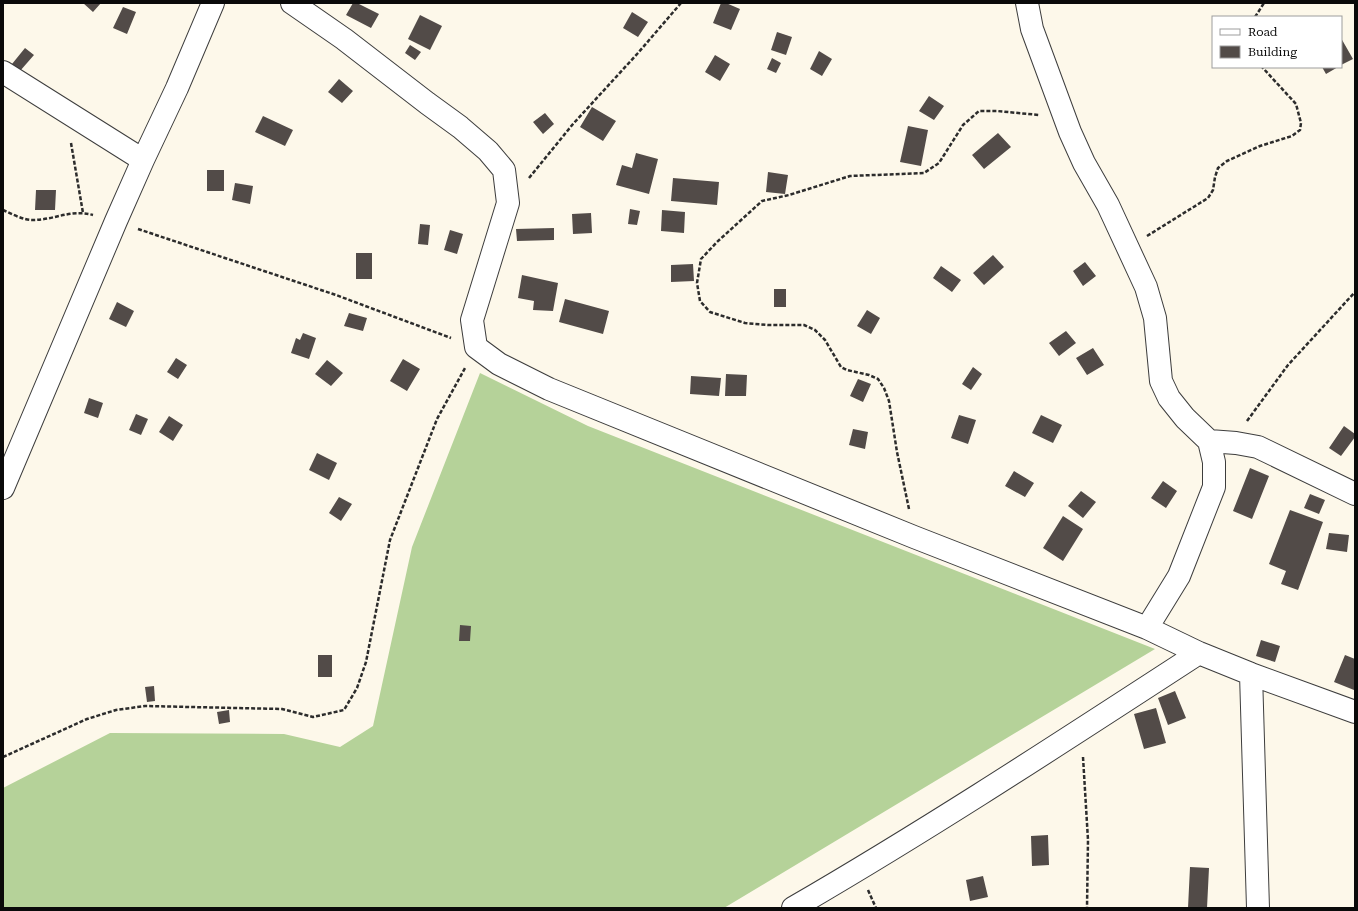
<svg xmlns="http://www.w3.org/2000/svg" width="1358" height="911" font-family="'Roboto Serif',serif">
<rect width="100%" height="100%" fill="#fdf8ea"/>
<!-- forest -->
<path fill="#b5d299" d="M480,373L588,426L1155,649L724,908H3V788L110,733L284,734L340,747L373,726L412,547Z"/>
<!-- building -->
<path fill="#524b48" d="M83,3H101L93,12Z
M353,3H357L379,14L371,28L346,15Z
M721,3H726L740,9L731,30L713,23Z
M123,7L136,12L127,34L113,28Z
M632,12L648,22L638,37L623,28Z
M420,15L442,26L430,50L408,39Z
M777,32L792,37L786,55L771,50Z
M1341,38L1353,59L1341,65Z
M410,45L421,52L415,60L405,53Z
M25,48L34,55L20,71L12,64Z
M819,51L832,59L822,76L810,69Z
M715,55L730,64L720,81L705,72Z
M772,58L781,63L776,73L767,69Z
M1322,67H1338L1326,74Z
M339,79L353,91L342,103L328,92Z
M929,96L944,106L934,120L919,111Z
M592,107L616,121L603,141L580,127Z
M545,113L554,124L543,134L533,122Z
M263,116L293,130L285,146L255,132Z
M908,126L928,130L921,166L900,162Z
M998,133L1011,147L984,169L972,155Z
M636,153L658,159L649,194L616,185L622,165L632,168Z
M207,170H224V191H207Z
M768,172L788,175L785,194L766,192Z
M673,178L719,182L717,205L671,201Z
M235,183L253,186L250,204L232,200Z
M36,190H56L55,210H35Z
M630,209L640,211L637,225L628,224Z
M662,210L685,212L684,233L661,231Z
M591,213L592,233L573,234L572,214Z
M420,224L430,225L428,245L418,244Z
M554,228V240L517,241L516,229Z
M450,230L463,234L457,254L444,250Z
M356,253H372V279H356Z
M993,255L1004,267L984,285L973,273Z
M1085,262L1096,276L1083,286L1073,271Z
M693,264L694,281L671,282V265Z
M941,266L961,280L952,292L933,278Z
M522,275L558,283L553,311L533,310L534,301L518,298Z
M774,289H786V307H774Z
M565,299L609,311L603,334L559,322Z
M117,302L134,311L126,327L109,319Z
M867,310L880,318L871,334L857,326Z
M349,313L367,318L363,331L344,326Z
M1066,331L1076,343L1059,356L1049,343Z
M303,333L316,338L309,359L291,353L296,338L300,340Z
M1093,348L1104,365L1087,375L1076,358Z
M176,358L187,365L178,379L167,372Z
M403,359L420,369L407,391L390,381Z
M327,360L343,373L331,386L315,374Z
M973,367L982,374L971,390L962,384Z
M726,374L747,375L746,396H725Z
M691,376L721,378L719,396L690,394Z
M858,379L871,384L863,402L850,396Z
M89,398L103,403L98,418L84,413Z
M136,414L148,419L141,435L129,430Z
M959,415L976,420L968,444L951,438Z
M1041,415L1062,425L1053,443L1032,433Z
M169,416L183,425L173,441L159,432Z
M1344,426L1355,434V437L1341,456L1329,448Z
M853,429L868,432L865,449L849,445Z
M317,453L337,463L329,480L309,470Z
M1250,468L1269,476L1252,519L1233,511Z
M1014,471L1034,483L1025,497L1005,486Z
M1163,481L1177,491L1166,508L1151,498Z
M1081,491L1096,502L1083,518L1068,506Z
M1310,494L1325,500L1319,514L1304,508Z
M339,497L352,504L341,521L329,513Z
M1290,510L1323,522L1298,590L1281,584L1286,571L1269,564Z
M1063,516L1083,529L1063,561L1043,548Z
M1329,533L1349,535L1347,552L1326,549Z
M460,625L471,626L470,641H459Z
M1261,640L1280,646L1275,662L1256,656Z
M318,655H332V677H318Z
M1345,655L1355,659L1354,690L1334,682Z
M154,686L155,701L147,702L145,687Z
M1175,691L1186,718L1168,725L1158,698Z
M1156,708L1166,743L1144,749L1134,714Z
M229,710L230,722L219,724L217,712Z
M1048,835L1049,865L1032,866L1031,836Z
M1190,867L1209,868L1207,908H1188Z
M983,876L988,897L970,901L966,880Z"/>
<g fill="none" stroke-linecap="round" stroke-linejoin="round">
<defs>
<path id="street" d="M292,3L344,39L427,103L460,127L488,151L504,170L508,203L472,320L476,347L499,364L549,389L914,537L1147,628L1199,653L1251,674L1355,712
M1027,3L1032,29L1070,132L1084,163L1108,205L1146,287L1155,318L1161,381L1169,398L1185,418L1209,441L1214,462V487L1179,576L1147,628
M3,72L143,160
M1209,441L1236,443L1258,447L1355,494
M3,488L116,221L143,160L177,88L213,3
M1251,674L1258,908
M793,908C931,828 1065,740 1199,653"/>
</defs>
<!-- street casing -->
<use href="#street" stroke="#3d3d3d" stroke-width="24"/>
<!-- path -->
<path stroke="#2c2c2c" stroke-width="2.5" stroke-dasharray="4 2" stroke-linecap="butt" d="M1255,17L1264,3
M71,143L83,213
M529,178L573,124L638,53L681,3
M3,210C12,214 23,220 32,220C55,220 70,209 93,215
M138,229L336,295L451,338
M1147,236L1208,198L1213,190L1215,177L1218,168L1227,161L1260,146L1292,136L1300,130L1301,123L1296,104L1262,67
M1247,421L1288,365L1355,292
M909,509L897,452L889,401L884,388L878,379L869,375L847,370L841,367L825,340L815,330L804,325H768L745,323L710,312L700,301L697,283L701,259L717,242L762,201L789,195L850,176L924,173L939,163L963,125L979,111H997L1039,115
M3,757L87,719L116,710L145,706L282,709L313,717L344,710L357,688L366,662L390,540L437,419L465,368
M1083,757L1088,840L1087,908
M868,890L876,908"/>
<!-- street -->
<use href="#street" stroke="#fff" stroke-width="22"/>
</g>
<!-- border -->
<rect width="1358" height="911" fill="none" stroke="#0a0a0a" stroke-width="8"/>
<!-- legend -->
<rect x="1212" y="16" width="130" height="52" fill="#ffffff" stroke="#9d9d9d"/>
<rect x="1220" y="29" width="20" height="6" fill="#ffffff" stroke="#9d9d9d"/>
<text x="1248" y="36" font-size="12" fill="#0a0a0a">Road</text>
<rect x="1220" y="46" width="20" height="12" fill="#524b48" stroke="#9d9d9d"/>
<text x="1248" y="56" font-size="12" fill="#0a0a0a">Building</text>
</svg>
